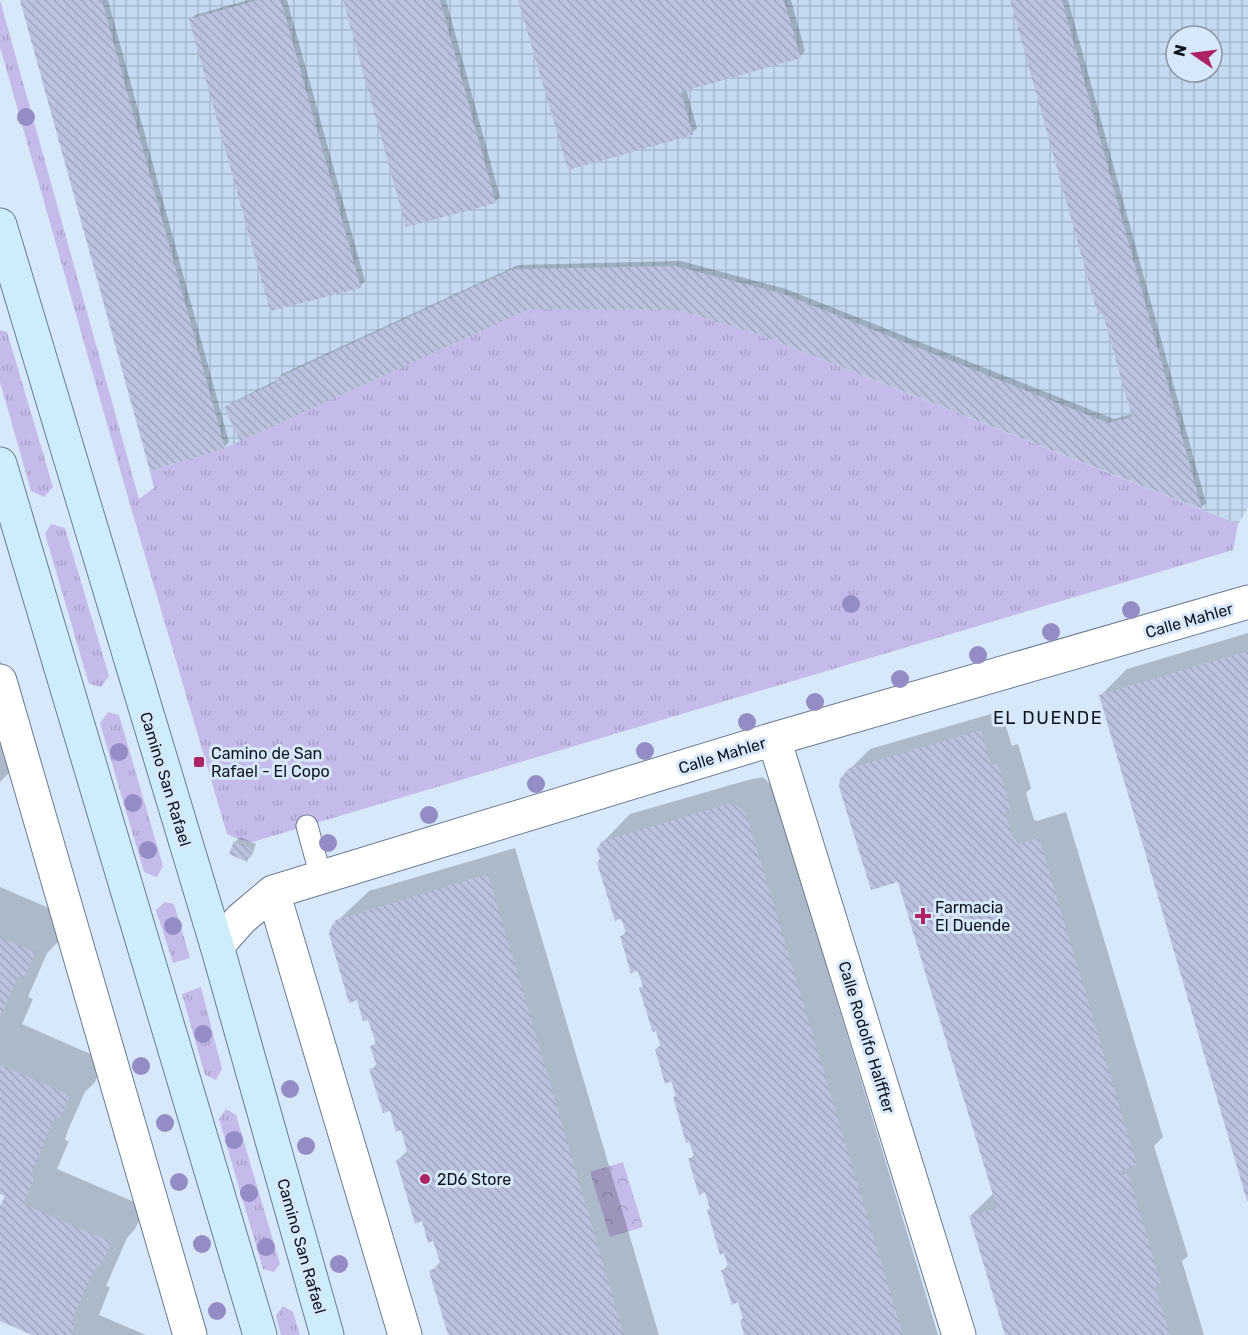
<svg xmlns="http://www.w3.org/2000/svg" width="1248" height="1335" font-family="Rubik,sans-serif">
<defs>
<pattern id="industrial-grid" width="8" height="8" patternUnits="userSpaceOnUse" patternTransform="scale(1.5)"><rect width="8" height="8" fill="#c5daf0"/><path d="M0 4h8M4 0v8" fill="none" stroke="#a8bacd"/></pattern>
<pattern id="grass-tufts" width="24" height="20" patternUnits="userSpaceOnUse" patternTransform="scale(1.5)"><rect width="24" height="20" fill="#c5bbeb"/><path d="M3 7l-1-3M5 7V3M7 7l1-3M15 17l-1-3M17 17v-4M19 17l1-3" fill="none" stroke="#a8a0c9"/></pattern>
<pattern id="forest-crowns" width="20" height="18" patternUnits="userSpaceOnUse" patternTransform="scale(1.5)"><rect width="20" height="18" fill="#c5bbeb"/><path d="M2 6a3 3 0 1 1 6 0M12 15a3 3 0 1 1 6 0" fill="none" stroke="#a8a0c9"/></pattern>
<pattern id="building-back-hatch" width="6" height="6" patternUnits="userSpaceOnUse" patternTransform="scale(1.5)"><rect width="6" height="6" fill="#bac2dd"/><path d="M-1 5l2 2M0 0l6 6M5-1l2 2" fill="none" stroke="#9fa6bd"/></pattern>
</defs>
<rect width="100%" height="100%" fill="#d8e8fb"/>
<!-- industrial -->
<path fill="url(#industrial-grid)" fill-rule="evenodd" d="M20,0H1248V508L1238,524L758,334L678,310L150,471ZM1176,36H1212V72H1176Z"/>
<!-- grass -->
<path fill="url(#grass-tufts)" d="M0,0L139,499L154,488L150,471L225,448L530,309L678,310L758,334L1238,524L1233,550L252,842L238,839L227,834L129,501L0,47Z
M0,330L7,332L53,487L44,497L31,491L0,382Z
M51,524L65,528L109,676L101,687L89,684L45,534Z
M108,712L119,715L163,866L157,877L144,872L100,723Z
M165,902L174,904L190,958L173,963L156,910Z
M201,987L222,1069L216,1080L205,1075L182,994Z
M226,1109L236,1115L280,1264L274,1272L263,1269L219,1119Z
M283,1306L293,1312L300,1335H281L276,1316Z"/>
<!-- forest -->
<path fill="url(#forest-crowns)" d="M623,1162L643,1227L610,1237L590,1172Z"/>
<!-- shadow -->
<path fill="#0003" d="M22,0H108L229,442L224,447Z
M248,0H287L365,281L360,286L190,20L195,15Z
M344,0H446L500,197L495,202Z
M520,0H791L805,51L800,56L686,89L697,128L692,133Z
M1011,0H1068L1206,503L1202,507L759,333L679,308H530L226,408L231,403L277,380L282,374L518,265L681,261L786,289L1114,419L1132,414L1104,313Z
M1248,633V1200L1100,696L1127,669Z
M0,660L26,756L0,782Z
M1001,711L1012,746L1018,744L1031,788L1026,793L1034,820L1037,821L1066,812L1163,1137L1154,1146L1188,1256L1182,1261L1204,1335H1006L970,1216L994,1193L900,882L849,770L870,749Z
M763,777L772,786L938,1335H746L741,1320L744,1317L738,1299L733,1303L723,1270L729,1264L706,1190L690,1159L695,1154L672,1078L656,1049L661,1044L638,967L622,936L627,930L602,858L603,842L630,814L748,780Z
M240,837L256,844L252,855L247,860L235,842Z
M515,848L659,1335H449L431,1272L441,1261L434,1239L423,1219L398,1160L408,1150L402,1128L371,1070L377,1064L372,1046L377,1042L334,924L369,891Z
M0,887L70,917L59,941L47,953L28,997L33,999L22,1024L104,1060L95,1082L85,1092L68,1130L65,1140L69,1141L57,1169L146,1207L135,1229L127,1238L106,1286L110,1287L99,1315L146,1335H36L0,1319V1210L7,1195L0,1192Z"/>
<!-- building -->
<path fill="url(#building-back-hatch)" d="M20,0H102L225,448L150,471Z
M258,0H281L361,288L270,311L189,19Z
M343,0H440L496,203L406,227Z
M518,0H784L801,58L681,92L693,135L568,170Z
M1010,0H1062L1202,509L758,334L678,310L530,309L240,441L224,407L276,382L275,379L512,269L675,266L781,293L1108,423L1132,417L1103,314L1098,315Z
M1248,651V1201H1247L1099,695Z
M981,730L991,765L998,764L1011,810L1005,812L1013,839H1016L1018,844L1039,838L1137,1165L1120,1171L1122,1176L1128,1173L1161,1284L1155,1286L1170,1335H1005L969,1216L997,1208L919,952L898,882L871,890L839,787L840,779L848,769Z
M727,804H735L746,813L903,1335H744L740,1320L743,1319L738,1302L732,1305L721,1270H728L730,1273L724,1253L720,1255L707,1210L710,1209L705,1192L699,1195L688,1158H695L689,1142L686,1143L673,1097L676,1096L671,1081L665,1084L655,1049L661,1048L656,1031L653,1032L652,1030L639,988L643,986L637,970L631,974L620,936L627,935L621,919L615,921L597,863L600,858L597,849L602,841Z
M234,841L252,849L247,862L229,854Z
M488,874L525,998L624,1335H448L429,1271L441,1265L433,1241L428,1243L422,1221L415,1224L396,1160L408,1155L401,1130L396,1132L390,1111L383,1113L369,1069L377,1067L370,1046L376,1044L368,1020L363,1021L357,1000L349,1003L329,934L330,929L336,920Z
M0,937L36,952L24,978L18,976L0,1018Z
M0,1065L70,1095L60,1119L55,1117L50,1128L34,1167L31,1175L35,1176L23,1204L112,1242L101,1266L97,1265L82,1297L72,1321L76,1323L71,1335H32L0,1321V1206L5,1196L0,1194Z"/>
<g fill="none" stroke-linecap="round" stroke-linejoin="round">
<defs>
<path id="service" d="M307,826L321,877"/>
<path id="minor" d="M0,681L190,1335
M774,739L959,1335
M273,892L405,1335
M217,946L241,919L273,892L774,739L1248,602"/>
<path id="secondary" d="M0,225L217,946L327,1335
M0,464L260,1335"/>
</defs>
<!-- service casing -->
<use href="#service" stroke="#6a7c91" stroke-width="23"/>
<!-- minor casing -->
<use href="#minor" stroke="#6a7c91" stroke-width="35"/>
<!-- secondary casing -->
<use href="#secondary" stroke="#6a7c91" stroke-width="35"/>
<!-- service -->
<use href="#service" stroke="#fff" stroke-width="21"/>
<!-- minor -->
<use href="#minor" stroke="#fff" stroke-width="33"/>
<!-- secondary -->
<use href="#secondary" stroke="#ceedfb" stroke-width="33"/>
</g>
<!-- trees -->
<g fill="#948dc5">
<circle cx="26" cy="117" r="9"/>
<circle cx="851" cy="604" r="9"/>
<circle cx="1131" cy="610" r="9"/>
<circle cx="1051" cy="632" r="9"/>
<circle cx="978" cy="655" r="9"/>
<circle cx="900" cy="679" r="9"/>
<circle cx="815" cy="702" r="9"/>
<circle cx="747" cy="722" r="9"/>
<circle cx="645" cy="751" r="9"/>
<circle cx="119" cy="752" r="9"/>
<circle cx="536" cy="784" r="9"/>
<circle cx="133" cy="803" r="9"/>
<circle cx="429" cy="815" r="9"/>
<circle cx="328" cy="843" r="9"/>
<circle cx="148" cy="850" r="9"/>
<circle cx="173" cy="926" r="9"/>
<circle cx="203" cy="1034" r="9"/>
<circle cx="141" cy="1066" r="9"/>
<circle cx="290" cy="1089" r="9"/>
<circle cx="165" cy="1123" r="9"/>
<circle cx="234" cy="1140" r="9"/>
<circle cx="306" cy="1146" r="9"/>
<circle cx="179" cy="1182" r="9"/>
<circle cx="249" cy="1193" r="9"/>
<circle cx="202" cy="1244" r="9"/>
<circle cx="266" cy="1247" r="9"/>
<circle cx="339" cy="1264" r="9"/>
<circle cx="217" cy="1311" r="9"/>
</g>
<!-- markers -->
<g fill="#ad2364" stroke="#d8e8fb" stroke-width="2">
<rect x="193" y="756" width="12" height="12" rx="3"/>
<path d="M920 907h6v6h6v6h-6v6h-6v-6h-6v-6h6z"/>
<circle cx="425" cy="1179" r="6"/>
</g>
<g text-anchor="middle" stroke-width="6" stroke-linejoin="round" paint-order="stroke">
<!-- street labels -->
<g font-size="16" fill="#0f161e" stroke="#d8e8fb">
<text transform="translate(1189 620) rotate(-16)" y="6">Calle Mahler</text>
<text transform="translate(722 755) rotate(-17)" y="6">Calle Mahler</text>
<text transform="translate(166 779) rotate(73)" y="6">Camino San Rafael</text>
<text transform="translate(867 1037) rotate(73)" y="6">Calle Rodolfo Halffter</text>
<text transform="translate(302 1246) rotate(74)" y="6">Camino San Rafael</text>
</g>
<!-- poi labels -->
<g font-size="16" fill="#0f161e" stroke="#d8e8fb" text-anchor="start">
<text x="211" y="759">Camino de San<tspan x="211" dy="18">Rafael - El Copo</tspan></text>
<text x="935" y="913">Farmacia<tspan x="935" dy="18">El Duende</tspan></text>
<text x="437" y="1185">2D6 Store</text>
</g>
<!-- neighbourhood labels -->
<g font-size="18" letter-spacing="1.5" fill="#0f161e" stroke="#d8e8fb">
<text x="1048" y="724">EL DUENDE</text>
</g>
</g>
<!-- north arrow -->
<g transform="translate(1194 54) rotate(284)"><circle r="28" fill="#d8e8fb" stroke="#8894a3" stroke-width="1.5"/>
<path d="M0-4.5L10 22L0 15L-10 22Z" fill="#ad2364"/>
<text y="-9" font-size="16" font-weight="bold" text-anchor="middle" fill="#0f161e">N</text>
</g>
</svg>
